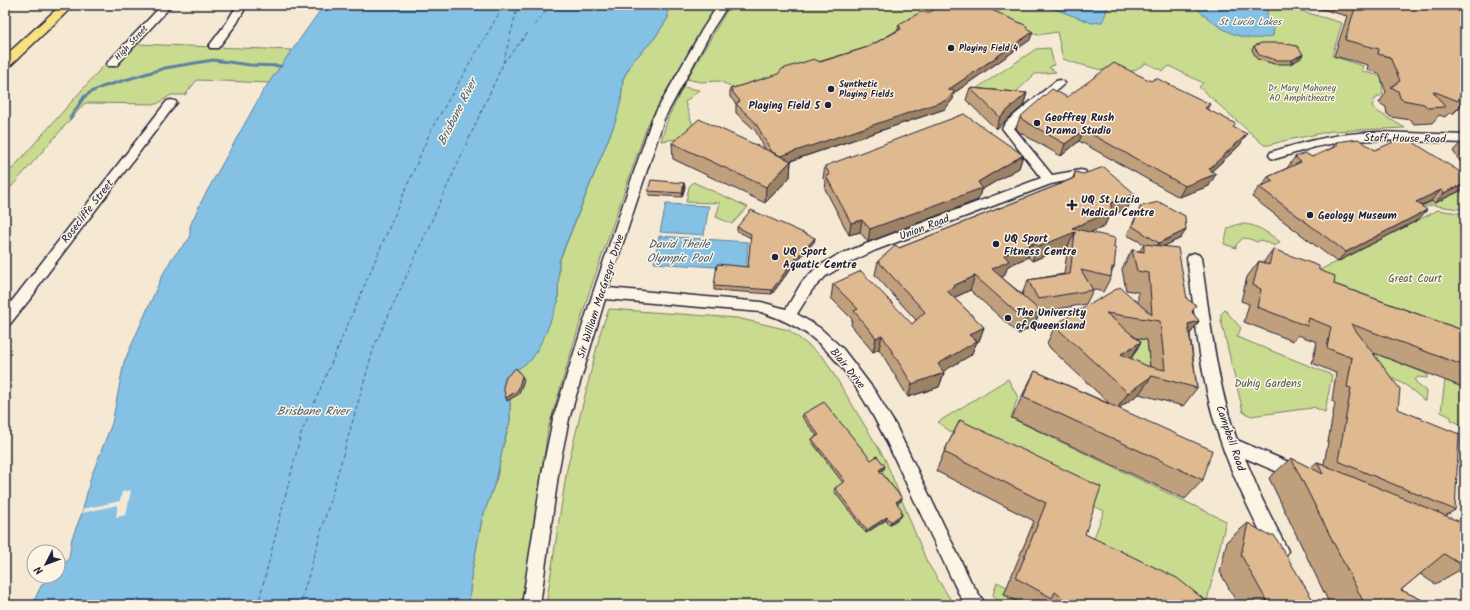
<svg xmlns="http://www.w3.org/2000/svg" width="1470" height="610" font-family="Kalam,sans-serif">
<rect width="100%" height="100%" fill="#f6e9d4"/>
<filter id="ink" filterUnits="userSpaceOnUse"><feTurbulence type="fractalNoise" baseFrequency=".025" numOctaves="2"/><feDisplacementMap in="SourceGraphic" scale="8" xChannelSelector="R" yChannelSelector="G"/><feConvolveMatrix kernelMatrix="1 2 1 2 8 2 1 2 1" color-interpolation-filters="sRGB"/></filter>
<g filter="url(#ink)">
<!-- green -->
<path fill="#c9db8f" stroke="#767e65" d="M667,5H717L662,98L645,132L589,293L548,429L523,605H469L471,577L482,519L497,477L503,446L510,421V375L558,302L559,262L616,120L621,100L623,79L633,61L654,39L668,18Z
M730,5H950L918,18L896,30L895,35L863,53L741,92L720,81L700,82L687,79Z
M972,5H1281L1342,23L1332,56L1363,66L1362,71L1390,79L1382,81L1383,94L1375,99L1372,106C1377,113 1396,122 1405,128L1332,131L1283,141L1269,145H1264L1199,87L1203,83L1169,66L1163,71L1146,63C1140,67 1134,71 1127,73C1117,75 1073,63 1063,59L1057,32L1039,35L1028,33Z
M137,44L292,50L269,83L197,80L185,95H171L157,104L85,103L5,194V177L104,65L116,66Z
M1050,48L1054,65L1050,66V68L1056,72L1035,74L1013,95L974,90L1036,49Z
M683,87L699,90L685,102L693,126L678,139L661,141L668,118Z
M693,182L748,207L732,224L716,217L720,203L686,202L689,187Z
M1458,191L1465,193V210L1431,205L1427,207L1418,204L1421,203L1425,205L1432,202L1435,203Z
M1438,210L1465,214V349L1317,290L1320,270Z
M1239,224C1256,223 1268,233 1280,242L1275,246L1261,240L1257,242L1250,239L1243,238L1236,245V248L1224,244L1228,228Z
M609,309L737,318L789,330L824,358L885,459L927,562L954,605H546L567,469L601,330Z
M1225,310L1241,328L1237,337L1332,375L1325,412L1313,407L1312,408L1251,416L1243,412L1221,320V314Z
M1128,337L1147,340L1152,387L1114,340Z
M1353,345L1427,374V378L1418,377L1415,380L1418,385L1426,391L1425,401L1407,386L1386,375Z
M1008,379L1018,397L1011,418L1226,521L1206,605L1092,543L1104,511L956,436L938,422Z
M1445,380L1465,388V426L1451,420V417L1441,412Z
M997,582L1007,587L1004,595L1023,605H1001L993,595Z"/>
<!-- water -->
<path fill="#84c1e4" stroke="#5d81a0" d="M324,5H667L668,18L654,39L633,61L623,79L621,100L616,120L559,261L558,302L545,335L532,359L510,375V421L503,446L497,477L482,519L471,577L469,605H32L41,586L52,576H58V571L69,558L72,538L82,513L91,477L112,423L124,362L162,276L172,258L190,238V226L201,202L263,91Z
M1044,5H1100L1108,8L1102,22L1092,23Z
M1193,5H1268V11L1266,16L1269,23L1274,27L1273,36C1240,45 1216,27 1193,5Z
M666,204L709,206L704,235L660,232Z
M659,236L748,242L746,269L654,263Z"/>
<!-- pier -->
<path fill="#f6e9d4" d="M131,490L126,515L116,517L118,505L82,513L83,509L120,501L122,492Z"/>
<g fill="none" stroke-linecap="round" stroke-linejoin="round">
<!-- stream -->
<path stroke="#5d81a0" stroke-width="3" d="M70,118L84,97L91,92L102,87L165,68L213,60L250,65L281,66"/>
<!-- ferry -->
<path stroke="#445a76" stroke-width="1" stroke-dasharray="4 3" stroke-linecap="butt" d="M503,63L551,5
M258,605L301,434L431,130L504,5
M300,605L374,347L503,64L518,5"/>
<defs>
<path id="minor" d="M162,5H172L116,66H108L107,64L108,62Z
M237,5H247L237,23L218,48H210L209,46L227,22Z
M718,5H728L712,30L664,119L608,288L761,302L786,309L802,282L816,268L836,256L866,244L1041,178L1002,128L1007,121L1056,81L1060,80L1065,83L1014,128L1052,175L1081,170L1085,171L1087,174L1085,177L1051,184L876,250L846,264L826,276L812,290L797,314L820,328L843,349L875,391L896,426L971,582L986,605H966L959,594C942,559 925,523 908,487C885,437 855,370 810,336C795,325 779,318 761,312L605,299L569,419L559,468L540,605H522L543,468L553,419L593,293L652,119L702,30Z
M171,100L175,101L177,103L175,105L41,282L34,294L10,324L5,326V310L167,101Z
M1379,132L1465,135V143L1379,140L1345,141L1315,147L1275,159L1271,158L1269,155L1271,152C1310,140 1338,133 1379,132Z
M1194,253L1199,255L1201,258C1210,319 1216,382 1237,440L1305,469L1307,474L1305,479L1299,481L1245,458L1262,499L1288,551L1285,557L1279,559L1273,557C1251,513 1227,467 1214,420C1199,368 1195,312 1187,258L1189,255Z"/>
<path id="major" d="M61,5H74L10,66L5,67V56Z"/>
</defs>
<!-- minor casing -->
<use href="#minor" stroke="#22223b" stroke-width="3"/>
<!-- major casing -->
<use href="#major" stroke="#22223b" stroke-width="3"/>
<!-- minor -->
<use href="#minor" fill="#fcf5e5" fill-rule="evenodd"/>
<!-- major -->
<use href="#major" fill="#f9e181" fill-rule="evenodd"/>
</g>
<!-- wall -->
<path fill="#c09f7c" stroke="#22223b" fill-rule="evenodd" d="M1293,5H1465V101L1454,113H1449L1445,117L1439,115L1432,123L1414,124L1411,120L1391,117L1387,114L1386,107L1379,103L1386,92L1379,73L1367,70L1368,65L1334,56L1347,16L1325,10Z
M990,9L1026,28L1030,40L954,93L953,99L945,109L791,161L790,177L765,203L673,159L672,143L765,149L755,130L736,113V104L730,97V89L868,47L898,30L899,24Z
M1254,46L1301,58L1290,64H1274L1257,59L1252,50Z
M1151,81L1210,104L1207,109L1234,128L1240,145L1212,171L1209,186L1179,197L1079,141L1061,156L1019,132L1016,128L1020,117L1067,97Z
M970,88L1027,93L1023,106L996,129L966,100Z
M1465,138V169L1453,151Z
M1336,142L1375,150L1462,190L1435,203L1431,201L1421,206L1418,220L1337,262L1252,197L1259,187L1262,185L1268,177L1287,168L1295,157H1312L1332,148Z
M1023,155L1019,168L981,190L978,200L868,242L860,232L849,235L825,189L826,182L823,178L825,166Z
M1075,172L1135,194L1127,209L1109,216L1104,227L1090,232L1114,248V268L1111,273V277L1103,292L1092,289L1093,290L1086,304L1040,312L1034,325L1019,334L970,290L954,298L984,327L979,341L977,342L971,355L943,371L944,373L939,387L908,397L879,349L873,352L851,325L852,319L831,298L833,284L912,324L916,320L875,275L878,261L899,248L1058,185L1073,178ZM1068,246L1064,274L1028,280L1022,294L1023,295L1001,277L1004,276L1008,266L1028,257L1032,261Z
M684,183L685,187L682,197L649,195L648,191Z
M1141,206L1181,238L1164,246L1192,312L1199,321L1190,334L1197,388L1183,406L1139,394L1119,408L1203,480L1185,499L1012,418L1024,392L1035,371L1110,404L1050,348L1047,343L1056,324L1138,303V292L1126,290L1122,269L1132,250L1140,251L1144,244L1127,235ZM1136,338L1147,340L1150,367L1147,366L1131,359L1141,342Z
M737,227L815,238L814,242L792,267L772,294L714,290V286L748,267L751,238L737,231Z
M1273,249L1319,270L1334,284L1465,331V388L1374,353L1398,409L1455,510L1445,516L1462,535L1465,567L1435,584L1420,574L1401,590L1433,605H1330L1269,478L1291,458L1310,468L1317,462L1324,464L1335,403L1332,401L1336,373L1312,363L1317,342L1298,335L1293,341L1244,322L1249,304L1241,301L1247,277L1259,261L1263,263Z
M803,414L884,469L880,471L902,498L901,501L897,504L902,513L901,517L889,525L886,520L866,533L834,491L835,488L843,483L812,442V439L817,436L802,417Z
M960,420L1085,534L1211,605H1023L1004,594L1034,521L936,471L944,452Z
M1248,523L1316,605H1238L1220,572L1227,541Z"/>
<!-- shaded-wall -->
<path fill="#9c8265" stroke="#22223b" d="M1033,32L1030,40L954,93L953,99L945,109L775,166V158L948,90Z
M1303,54L1301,58L1290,64L1292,60Z
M1027,93L1023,106L996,129L1000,117Z
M1465,100V101L1454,113Z
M1084,130L1079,141L1061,156L1065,144Z
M1247,134L1240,145L1203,179L1216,174L1209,186L1179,197L1185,186L1209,169Z
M1023,155L1019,168L981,190L978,200L868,242L870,229L978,182Z
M791,161L790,177L765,203L766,187Z
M684,183L685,187L682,197V193Z
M1465,183V187L1462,190L1435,203L1444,193Z
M1441,190L1431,201L1406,212L1416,202Z
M1135,194L1127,209L1109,216L1104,227L1074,239L1075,232L1068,246L1032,261L1038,247L1072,228L1111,203Z
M1427,210L1418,220L1337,262L1346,252Z
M862,220L860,232L849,235L851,223Z
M1186,230L1181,238L1154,251L1159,243Z
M815,238L814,242L792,267L772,294V290L792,263Z
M1034,243L1028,257L1008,266L1004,276L987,283L992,269L1004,255Z
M975,276L970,290L951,299L947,291L953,286Z
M1040,311L1034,325L1019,334L1025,320Z
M1199,321L1186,340L1188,324Z
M984,327L979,341L977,342L971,355L934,377L944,373L939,387L908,397L912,384L938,364L969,335Z
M882,335L879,349L873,352L876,338Z
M1141,342L1129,361L1121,354Z
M522,376L524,380L519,394L507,401L506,398Z
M1152,376L1139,394L1116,410L1128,393Z
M885,466L884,469L878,473L879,470Z
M902,498L901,501L895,505L896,502Z
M902,514L901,517L889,525L891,522Z
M887,517L886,520L866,533L867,530Z"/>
<!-- building -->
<path fill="#dfb990" stroke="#22223b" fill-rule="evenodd" d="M942,5H983L990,9L1027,26L1026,28L1033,32L948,90L955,91L947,100L781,156L772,152L755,122L736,104L740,101L730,89L778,74L782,69L814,59L820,62L868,47L901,29L899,24L921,12H930Z
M1356,5H1465V12L1457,10L1465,19V74L1464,73L1465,75V97L1460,96L1458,101L1433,91L1445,107L1427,108L1424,104L1403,100L1400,98L1398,91L1391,87L1400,81L1390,57L1378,54L1379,49L1345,40Z
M1261,43H1281L1297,46L1303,54L1292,60H1276L1259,55L1254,46Z
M1114,63L1151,81L1156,78L1210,104L1205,108L1236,124L1233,127L1247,134L1209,169L1216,174L1185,186L1084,130L1065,144L1023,120L1020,117L1052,89L1067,97Z
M970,88L1027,93L1000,117Z
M964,114L1023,155L978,182L982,188L870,229L862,220L851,223L826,176L830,175L825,166Z
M699,119L791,161L766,187L672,143Z
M1405,137L1465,175V183L1444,193L1441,190L1416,202L1427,210L1346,252L1259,187L1273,181L1268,177L1301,162L1295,157L1305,153L1312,157L1337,146L1336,142L1358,139L1375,150Z
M1104,167L1135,194L1111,203V212L1072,228L1115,238L1114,248L1116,249L1114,268L1112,267L1111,277L1081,270L1093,290L1038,299L1028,280L1070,274L1075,232L1038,247L1034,243L1004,255L1009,261L992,269L1040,311L1025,320L975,276L953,286L955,287L947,291L984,327L969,335L977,341L938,364L944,373L912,384L882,335L876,338L854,311L858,309L833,284L861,271L912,324L925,312L878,261L896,245L899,248L1058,185L1074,178L1075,172L1083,174Z
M651,180L684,183L682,193L648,191Z
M1159,202L1185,216L1186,230L1159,243L1132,226L1141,206Z
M751,210L815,238L792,263L772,290L714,286L717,264L748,267L751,234L737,227Z
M1144,244L1178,248L1187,299L1196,305L1192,312L1199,321L1188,324L1197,388L1152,376L1128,393L1059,330L1056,324L1120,287L1152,315L1149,273L1137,271L1132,250L1144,252ZM1106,313L1160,321L1165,370L1147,366L1121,354L1141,342Z
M1273,249L1319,266V270L1335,276L1334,284L1465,331V366L1351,324L1400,389L1398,409L1459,434L1455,510L1338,461L1351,388L1347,387L1352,358L1327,348L1331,327L1309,318L1307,326L1257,307L1261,289L1253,285L1259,261L1269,265Z
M516,368L522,376L518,390L506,398L503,387L506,377Z
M1035,371L1212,450L1203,480L1023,397Z
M824,402L871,460L877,456L885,466L879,470L902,498L896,502L902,510L901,511L902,514L891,522L887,517L867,530L835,488L845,481L812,439L819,435L803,414Z
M960,420L1101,487L1085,534L1177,578L1211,605H1071L1055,592L1052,598L1016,578L1046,503L944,452Z
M1291,458L1323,474L1317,462L1463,523V525L1465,526V533L1462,535L1465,567L1444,554L1401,590L1433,605H1365Z
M1248,523L1268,535H1274L1316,605H1269L1241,555Z"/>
</g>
<!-- markers -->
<g fill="#22223b" stroke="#fcf5e5" stroke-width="1.5">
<circle cx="951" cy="48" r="4"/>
<circle cx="831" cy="89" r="4"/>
<circle cx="828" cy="105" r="4"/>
<circle cx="1037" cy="123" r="4"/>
<path d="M1070 199h4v4h4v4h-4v4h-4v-4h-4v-4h4z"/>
<circle cx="1310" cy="215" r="4"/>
<circle cx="996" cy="244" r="4"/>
<circle cx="775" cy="257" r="4"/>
<circle cx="1008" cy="318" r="4"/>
</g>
<g text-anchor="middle" stroke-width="3" stroke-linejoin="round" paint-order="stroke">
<!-- far-street labels -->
<g font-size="9" fill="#22223b" stroke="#fcf5e5">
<text transform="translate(131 43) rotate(-47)" y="3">High Street</text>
</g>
<!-- far-poi labels -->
<g font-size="9" font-weight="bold" fill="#22223b" stroke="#fcf5e5" text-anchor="start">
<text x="959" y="51">Playing Field 4</text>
<text x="839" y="87">Synthetic<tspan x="839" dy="10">Playing Fields</tspan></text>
</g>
<!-- far-park labels -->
<g font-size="9" fill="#545a54" stroke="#fcf5e5">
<text x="1302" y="91">Dr Mary Mahoney<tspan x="1302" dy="10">AO Amphitheatre</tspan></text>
</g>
<!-- far-water labels -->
<g font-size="10" font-style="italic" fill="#445a76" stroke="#fcf5e5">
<text x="1250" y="25">St Lucia Lakes</text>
</g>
<!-- poi labels -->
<g font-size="11" font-weight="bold" fill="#22223b" stroke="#fcf5e5" text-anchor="start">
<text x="820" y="109" text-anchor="end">Playing Field 5</text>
<text x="1045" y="121">Geoffrey Rush<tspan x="1045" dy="13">Drama Studio</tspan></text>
<text x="1081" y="203">UQ St Lucia<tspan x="1081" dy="13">Medical Centre</tspan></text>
<text x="1318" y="219">Geology Museum</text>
<text x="1004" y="242">UQ Sport<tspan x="1004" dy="13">Fitness Centre</tspan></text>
<text x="783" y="255">UQ Sport<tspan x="783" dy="13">Aquatic Centre</tspan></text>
<text x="1016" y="316">The University<tspan x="1016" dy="13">of Queensland</tspan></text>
</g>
<!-- street labels -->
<g font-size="11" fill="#22223b" stroke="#fcf5e5">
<text transform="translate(1405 138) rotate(1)" y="4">Staff House Road</text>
<text transform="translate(87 211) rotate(-52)" y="4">Rosecliffe Street</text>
<text transform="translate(924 227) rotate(-21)" y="4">Union Road</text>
<text transform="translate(600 296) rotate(-72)" y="4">Sir William MacGregor Drive</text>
<text transform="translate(848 368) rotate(51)" y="4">Blair Drive</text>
<text transform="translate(1231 438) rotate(71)" y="4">Campbell Road</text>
</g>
<!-- park labels -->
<g font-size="11" fill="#545a54" stroke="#fcf5e5">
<text x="1415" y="282">Great Court</text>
<text x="1268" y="387">Duhig Gardens</text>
</g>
<!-- water labels -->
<g font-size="12" font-style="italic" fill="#445a76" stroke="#fcf5e5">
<text transform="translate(457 112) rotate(-63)" y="4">Brisbane River</text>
<text x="679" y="248">David Theile<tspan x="679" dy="14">Olympic Pool</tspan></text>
<text x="313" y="415">Brisbane River</text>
</g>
</g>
<!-- margin -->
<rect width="1470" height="610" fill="none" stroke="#fcf5e5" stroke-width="20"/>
<rect x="10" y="10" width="1450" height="590" fill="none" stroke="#22223b" stroke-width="1.5" filter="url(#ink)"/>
<!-- north arrow -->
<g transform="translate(46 564) rotate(228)"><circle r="19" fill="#fcf5e5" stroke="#a5a1a1"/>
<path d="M0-3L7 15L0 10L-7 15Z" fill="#22223b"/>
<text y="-6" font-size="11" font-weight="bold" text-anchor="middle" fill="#22223b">N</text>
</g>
</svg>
